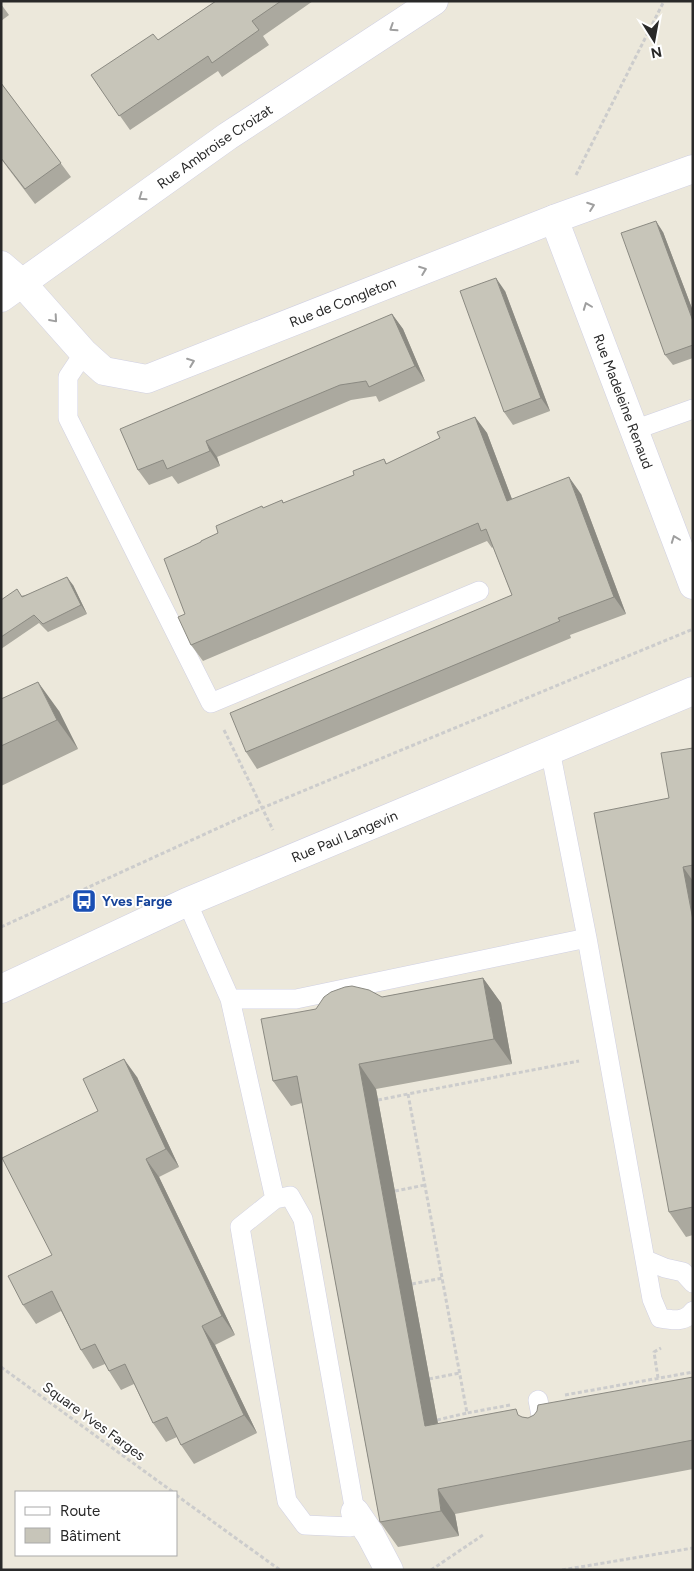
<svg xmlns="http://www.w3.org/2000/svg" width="694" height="1571" font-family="Figtree,sans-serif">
<rect width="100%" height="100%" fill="#ece8db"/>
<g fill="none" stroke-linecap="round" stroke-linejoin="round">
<defs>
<path id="lane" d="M84,353L68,377V418L211,703L479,591
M634,430L693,409
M187,902L230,999L275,1199L240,1227L287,1501L305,1525L350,1527L355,1512L303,1219L290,1196L275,1199
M587,938L652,1299L660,1318C671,1320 685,1323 693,1311
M230,999H296L587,938L550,750
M646,1260L665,1268L683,1272L693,1283
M538,1400L544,1431"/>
<g id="street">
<path id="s1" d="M554,219L693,585"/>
<path id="s2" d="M1,265L22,283L84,353L104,371L147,379L554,219L693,169"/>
<path id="s3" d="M1,298L228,136L434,1"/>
<path id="s4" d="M1,989L187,902L693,691"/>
<path d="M355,1512L370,1534L389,1570"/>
</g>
</defs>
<!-- lane casing -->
<use href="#lane" stroke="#d0d0e3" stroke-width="20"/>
<!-- street casing -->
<use href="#street" stroke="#d0d0e3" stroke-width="29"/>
<!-- path -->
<path stroke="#ccc" stroke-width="3" stroke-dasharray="4 2.5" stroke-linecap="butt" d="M576,175L664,1
M224,730L273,830
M1,927L262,808L693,629
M378,1100L408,1094
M395,1191L425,1185
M412,1284L443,1278
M1,1367L173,1492
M658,1378L654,1352L661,1348
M429,1379L460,1373
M565,1395L693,1372
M510,1405L467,1413L408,1094L579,1061
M437,1420L467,1413
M176,1495L280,1570
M431,1570L483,1535
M562,1570L693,1548"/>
<!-- lane -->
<use href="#lane" stroke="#fff" stroke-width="19"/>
<!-- street -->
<use href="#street" stroke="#fff" stroke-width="28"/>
</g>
<!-- wall -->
<path fill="#aba99f" d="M216,1H313L263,36L269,45L222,77L218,71L130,130L91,75L158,40Z
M1,4L9,15L1,21Z
M1,83L71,177L35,204L1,159Z
M663,232L693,311V358L673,365L665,355Z
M505,291L550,411L513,425L504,412Z
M392,314L403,329L425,381L379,402L376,396L351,400L217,457L220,466L178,484L172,476L149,485L138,470Z
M475,417L487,433L512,499L581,494L626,614L570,635L571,638L257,769L246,752L512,595L493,547L492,548L487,541L203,661L191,645L185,614L201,542L264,508L282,500L284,503L354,475L384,459L387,464L440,438Z
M73,585L87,614L48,632L39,623L1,649V600Z
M1,699L59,711L78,749L1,786Z
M693,748V1235L686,1237L669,1212V798Z
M483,978L501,1003L512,1064L376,1089L438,1424L520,1416L522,1417L528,1418L693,1377V1469L455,1514L459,1536L398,1547L380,1522L302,1103L291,1106L273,1081L382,997Z
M137,1077L179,1167L159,1177L235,1335L215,1345L257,1433L194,1464L181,1445L177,1437L166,1442L153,1423L134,1384L121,1390L109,1371L105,1364L93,1369L81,1350L61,1311L36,1324L23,1305L52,1255L98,1111Z"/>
<!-- shaded-wall -->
<path fill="#8b8a82" d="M656,221L663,232L693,311V321Z
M496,278L505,291L550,411L541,398Z
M392,314L403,329L425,381L415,366Z
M475,417L487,433L519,518L507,501Z
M206,441L217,457L220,466L210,451Z
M569,477L581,494L626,614L614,597Z
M67,577L73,585L87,614L81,605Z
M38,682L59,711L78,749L57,720Z
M683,867L693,881V920Z
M483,978L501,1003L512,1064L494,1039Z
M124,1059L137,1077L179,1167L166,1149Z
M359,1064L376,1089L443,1451L425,1426Z
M146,1159L159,1177L235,1335L222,1316Z
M202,1326L215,1345L257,1433L244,1415Z
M438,1489L455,1514L459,1536L441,1511Z"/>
<!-- building -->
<path fill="#c7c5b9" stroke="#8b8a82" d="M216,1H281L252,21L259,30L212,63L208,56L119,116L91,75L153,34L158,40Z
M1,83L61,163L25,189L1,158Z
M656,221L693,321V345L665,355L621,233Z
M496,278L541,398L504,412L460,291Z
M392,314L415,366L369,387L366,381L340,385L206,441L210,451L167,469L163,460L138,470L120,429Z
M475,417L507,501L569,477L614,597L558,618L560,621L246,752L230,713L512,595L486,529L481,531L478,523L191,645L178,617L185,614L164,559L201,542V541L218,533L216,526L262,506L263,508L282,500L283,503L354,475L353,471L384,459L386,464L440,438L437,432Z
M67,577L81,605L43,624L34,615L1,637V600L17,589L22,597Z
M38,682L57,720L1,746V699Z
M693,748V865L683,867L693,920V1207L669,1212L594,813L669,798L661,753Z
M483,978L494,1039L359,1064L425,1426L516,1409L518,1415L522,1417L528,1418L534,1415L537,1411L538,1405L693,1377V1440L438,1489L441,1511L380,1522L297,1076L273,1081L261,1019L316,1009L324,997L331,992L345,987L352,986L369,990L382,997Z
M124,1059L166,1149L146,1159L222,1316L202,1326L244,1415L181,1445L167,1417L153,1423L125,1364L109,1371L95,1344L81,1350L52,1291L23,1305L8,1276L52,1255L2,1158L98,1111L83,1079Z"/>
<!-- one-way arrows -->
<defs><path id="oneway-chevron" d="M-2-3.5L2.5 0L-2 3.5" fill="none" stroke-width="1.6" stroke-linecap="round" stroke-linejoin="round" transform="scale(1.25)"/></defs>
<g stroke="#9f9f9f">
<use href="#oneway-chevron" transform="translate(393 28) rotate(147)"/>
<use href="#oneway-chevron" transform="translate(142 197) rotate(145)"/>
<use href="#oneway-chevron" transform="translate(591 206) rotate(-20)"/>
<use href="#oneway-chevron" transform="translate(423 270) rotate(-21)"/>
<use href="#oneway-chevron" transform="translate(587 306) rotate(-111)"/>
<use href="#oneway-chevron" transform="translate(54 319) rotate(49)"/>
<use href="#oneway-chevron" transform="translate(191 362) rotate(-21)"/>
<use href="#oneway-chevron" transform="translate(675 539) rotate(-111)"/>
</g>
<!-- icons -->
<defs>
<symbol id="bus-square" viewBox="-11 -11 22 22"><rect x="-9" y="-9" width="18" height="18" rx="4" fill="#1a4fb4" stroke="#fff"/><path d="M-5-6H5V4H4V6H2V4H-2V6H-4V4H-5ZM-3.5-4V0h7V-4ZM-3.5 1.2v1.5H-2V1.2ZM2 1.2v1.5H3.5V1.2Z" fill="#fff"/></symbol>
</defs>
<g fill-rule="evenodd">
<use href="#bus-square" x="70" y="887" width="28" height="28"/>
</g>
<g text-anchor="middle" stroke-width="4" stroke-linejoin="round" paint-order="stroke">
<!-- street labels -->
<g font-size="14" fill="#292929" stroke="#fff">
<text dy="5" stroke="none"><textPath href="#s3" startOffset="262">Rue Ambroise Croizat</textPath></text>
<text dy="5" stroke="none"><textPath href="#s2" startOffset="402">Rue de Congleton</textPath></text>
<text dy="5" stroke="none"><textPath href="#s1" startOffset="195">Rue Madeleine Renaud</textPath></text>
<text dy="5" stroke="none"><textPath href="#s4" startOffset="376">Rue Paul Langevin</textPath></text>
<text transform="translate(94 1421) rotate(36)" y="5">Square Yves Farges</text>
</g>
<!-- transit labels -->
<g font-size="14" font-weight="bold" fill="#164399" stroke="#fff" text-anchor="start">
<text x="102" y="906">Yves Farge</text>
</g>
</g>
<!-- border -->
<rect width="694" height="1571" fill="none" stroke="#292929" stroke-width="5"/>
<!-- legend -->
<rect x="15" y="1491" width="162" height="65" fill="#ffffff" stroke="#a9a9a9"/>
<rect x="25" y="1507" width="25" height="8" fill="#ffffff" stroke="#a9a9a9"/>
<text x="60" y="1516" font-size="15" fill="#292929">Route</text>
<rect x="25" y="1528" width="25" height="15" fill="#c7c5b9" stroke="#a9a9a9"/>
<text x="60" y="1541" font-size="15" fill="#292929">Bâtiment</text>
<!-- north arrow -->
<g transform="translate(654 40) rotate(169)" stroke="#ffffff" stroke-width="4" paint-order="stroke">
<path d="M0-4L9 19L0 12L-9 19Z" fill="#292929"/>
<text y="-8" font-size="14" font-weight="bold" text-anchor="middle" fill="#292929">N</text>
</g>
</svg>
